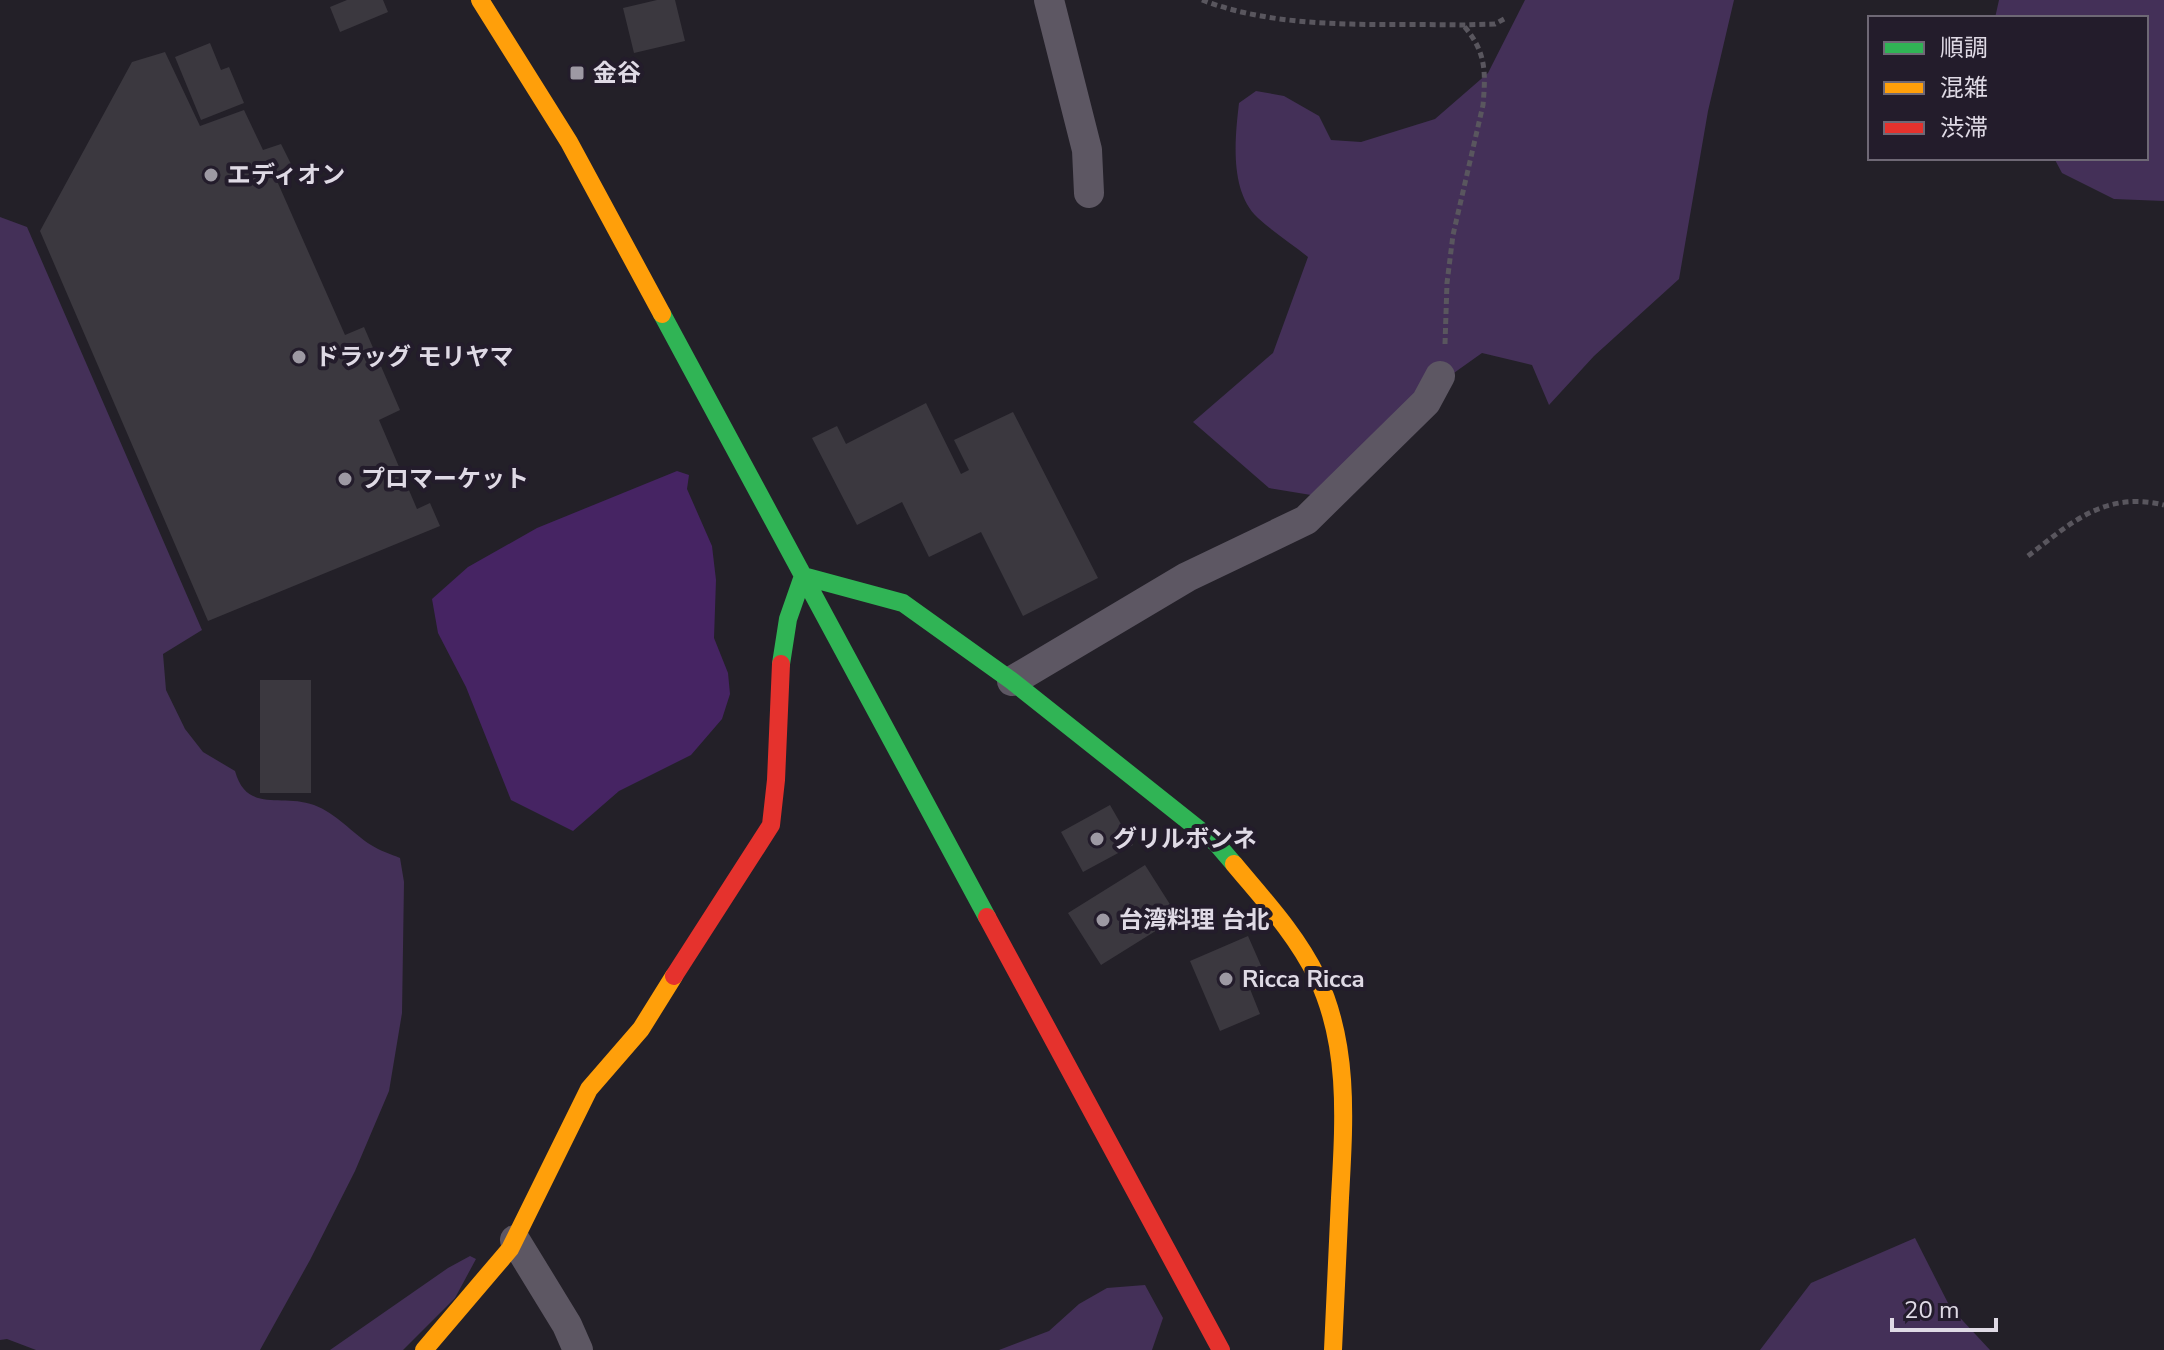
<svg xmlns="http://www.w3.org/2000/svg" width="2164" height="1350" font-family="'Nunito Sans','Noto Sans JP',sans-serif">
<rect width="100%" height="100%" fill="#232028"/>
<!-- green -->
<path fill="#443058" d="M1525,0H1734L1708,111L1679,279L1594,356L1549,405L1532,365L1482,353L1444,380L1311,495L1269,488L1193,422L1273,353L1308,257C1292,244 1273,232 1258,218C1229,191 1235,138 1239,103L1256,91L1284,96L1319,116L1331,140L1361,142L1435,119L1488,73Z
M1999,0H2164V201L2114,199L2062,173L2054,158H2146V18H1995Z
M0,217L27,227L202,630L163,654L166,690L185,729L203,752L235,771C247,814 281,793 314,805C336,813 352,833 371,845C380,851 391,854 400,858L404,882L402,1013L389,1091L355,1171L310,1260L260,1350H36L7,1339L0,1340Z
M1915,1238L1950,1307L1990,1350H1760L1811,1283Z
M470,1256L476,1259L455,1298L403,1350H330L448,1268Z
M1145,1285L1163,1318L1152,1350H999L1049,1331L1079,1304L1107,1288Z"/>
<!-- water -->
<path fill="#462463" d="M677,471L689,475L687,489L712,546L716,580L714,638L728,673L730,694L722,719L691,755L619,791L573,831L511,800L466,687L438,633L432,599L468,567L537,528Z"/>
<!-- building -->
<path fill="#3b383f" d="M347,0H383L388,12L340,32L330,7Z
M657,0H675L685,41L634,53L623,8Z
M210,43L221,70L229,67L244,103L201,120L175,57Z
M165,52L200,126L244,110L263,150L281,144L295,172L277,181L345,335L364,327L400,410L379,420L417,509L430,503L440,526L208,621L40,231L132,62Z
M926,403L961,474L969,470L954,440L1013,412L1098,578L1023,616L981,532L929,557L902,502L857,525L812,438L837,426L846,444Z
M260,680H311V793H260Z
M1110,805L1133,845L1083,872L1061,832Z
M1145,865L1178,917L1101,965L1068,913Z
M1248,936L1266,977L1248,984L1260,1014L1220,1031L1190,961Z"/>
<g fill="none" stroke-linecap="round" stroke-linejoin="round">
<!-- path -->
<path stroke="#59565e" stroke-width="5" stroke-dasharray="6 4" stroke-linecap="butt" d="M1202,0C1283,31 1378,23 1463,25L1495,24L1506,18
M1445,344L1447,283L1453,235L1483,105C1486,71 1486,51 1463,25
M2028,556C2072,522 2105,491 2164,505"/>
<!-- street -->
<path stroke="#5d5763" stroke-width="30" d="M1049,0L1087,150L1089,193
M1012,681L1187,577L1306,520L1426,402L1440,376
M515,1240L567,1325L578,1350"/>
<!-- fast -->
<path stroke="#30b455" stroke-width="18" d="M662,314L987,917
M781,664L788,619L803,576L903,603L1012,681L1216,843L1234,864"/>
<!-- slow -->
<path stroke="#ff9f0a" stroke-width="18" d="M480,0L569,142L662,314
M1234,864C1264,900 1296,934 1317,977C1350,1046 1344,1123 1340,1198C1338,1249 1335,1299 1333,1350
M424,1350L510,1249L589,1089L641,1029L674,976"/>
<!-- jam -->
<path stroke="#e5322d" stroke-width="18" d="M987,917L1221,1350
M674,976L771,825L776,780L781,664"/>
</g>
<!-- markers -->
<g fill="#9d99a3" stroke="#231c2b" stroke-width="3">
<rect x="569" y="65" width="16" height="16" rx="4"/>
<circle cx="211" cy="175" r="8"/>
<circle cx="299" cy="357" r="8"/>
<circle cx="345" cy="479" r="8"/>
<circle cx="1097" cy="839" r="8"/>
<circle cx="1103" cy="920" r="8"/>
<circle cx="1226" cy="979" r="8"/>
</g>
<g text-anchor="middle" stroke-width="8" stroke-linejoin="round" paint-order="stroke">
<!-- poi labels -->
<g font-size="24" font-weight="bold" fill="#dfdae5" stroke="#231c2b" text-anchor="start">
<text x="593" y="81">金谷</text>
<text x="227" y="183">エディオン</text>
<text x="315" y="365">ドラッグ モリヤマ</text>
<text x="361" y="487">プロマーケット</text>
<text x="1113" y="847">グリルボンネ</text>
<text x="1119" y="928">台湾料理 台北</text>
<text x="1242" y="987">Ricca Ricca</text>
</g>
</g>
<!-- legend -->
<rect x="1868" y="16" width="280" height="144" fill="#231c2b" stroke="#6e6875" stroke-width="2"/>
<rect x="1884" y="42" width="40" height="12" fill="#30b455" stroke="#6e6875" stroke-width="2"/>
<text x="1940" y="56" font-size="24" fill="#dfdae5">順調</text>
<rect x="1884" y="82" width="40" height="12" fill="#ff9f0a" stroke="#6e6875" stroke-width="2"/>
<text x="1940" y="96" font-size="24" fill="#dfdae5">混雑</text>
<rect x="1884" y="122" width="40" height="12" fill="#e5322d" stroke="#6e6875" stroke-width="2"/>
<text x="1940" y="136" font-size="24" fill="#dfdae5">渋滞</text>
<!-- scale -->
<path d="M1892 1318v12h104v-12" fill="none" stroke="#dfdae5" stroke-width="4"/>
<text x="1904" y="1318" font-size="24" fill="#dfdae5" stroke="#231c2b" stroke-width="6" paint-order="stroke">20 m</text>
</svg>
